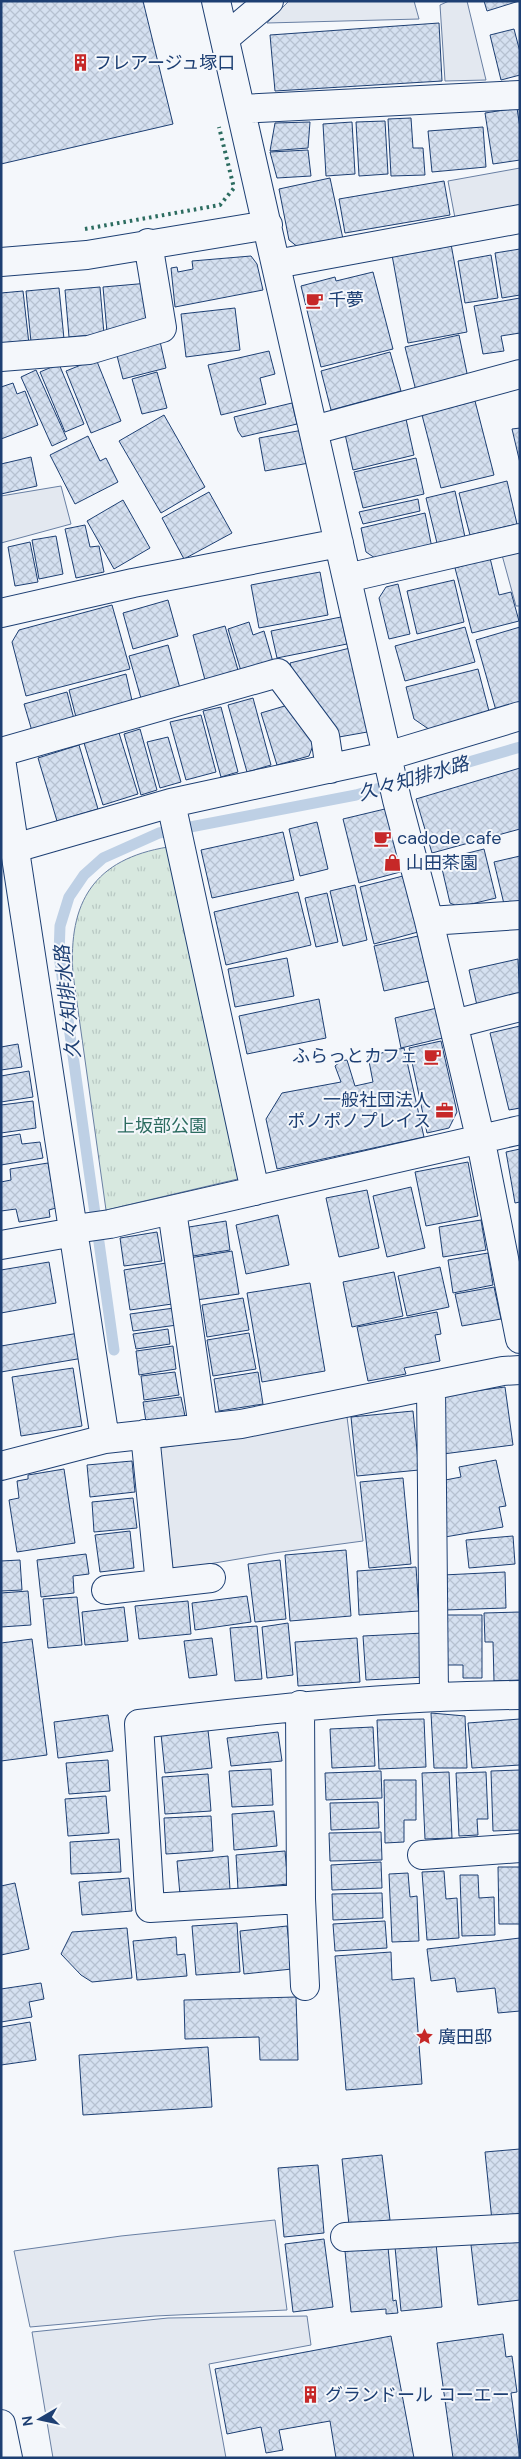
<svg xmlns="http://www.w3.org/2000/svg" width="521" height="2459" font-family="'DM Sans','Noto Sans JP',sans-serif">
<defs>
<pattern id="park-tufts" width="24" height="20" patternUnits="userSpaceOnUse" patternTransform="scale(1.25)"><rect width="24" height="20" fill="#d7e8df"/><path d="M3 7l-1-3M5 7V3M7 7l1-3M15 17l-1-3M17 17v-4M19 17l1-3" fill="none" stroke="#b8c8c3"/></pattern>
<pattern id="building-cross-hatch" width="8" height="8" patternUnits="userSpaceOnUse" patternTransform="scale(1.25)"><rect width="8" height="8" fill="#d5e0f0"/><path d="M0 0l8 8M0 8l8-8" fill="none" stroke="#b6c1d1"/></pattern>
</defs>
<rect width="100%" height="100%" fill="#f4f7fb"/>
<!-- park -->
<path fill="url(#park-tufts)" stroke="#687fa3" d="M168,847L242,1178L106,1210L73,974C68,902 94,859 168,847Z"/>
<!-- parking -->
<path fill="#e3e8f0" stroke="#687fa3" d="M289,1H414L419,19L267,23Z
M449,1H467L486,80L445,81L440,5Z
M520,168V206L455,218L448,181Z
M61,486L71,524L1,543V496Z
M520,551V606H516L502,555Z
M347,1417L363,1541L274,1553L173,1570L160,1448Z
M275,2220L287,2310L155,2316L30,2327L14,2251L121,2236Z
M307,2316L311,2345L209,2364L226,2458H53L32,2332L168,2318Z"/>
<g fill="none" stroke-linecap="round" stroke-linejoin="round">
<!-- stream -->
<path stroke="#bed0e5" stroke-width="11" d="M114,1350L59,955L60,926L69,897L84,875L103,858L159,833L356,795L520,747"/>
</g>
<!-- building -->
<path fill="url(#building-cross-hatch)" stroke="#1d3f73" d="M1,1H143L173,124L1,164Z
M484,1H519L487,11Z
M439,23L442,81L275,91L270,35Z
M514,29L520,52V75L501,80L490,35Z
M517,108L520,128V160L493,164L485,113Z
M411,118L413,148H423L425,175L391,176L388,119Z
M385,121L388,174L359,176L356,122Z
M310,122L308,148L270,151L275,123Z
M352,122L355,174L326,176L323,124Z
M483,127L486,167L432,172L428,131Z
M308,150L311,176L277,178L270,152Z
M330,178L343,239L299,248L289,240L279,189Z
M444,181L450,215L345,233L339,199Z
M451,244L467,332L408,343L392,255Z
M520,249V295L502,298L495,253Z
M491,255L498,298L465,303L458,261Z
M251,256L257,264L263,290L175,307L171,268L177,267L178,272L193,269L192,261Z
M373,272L393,349L321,367L301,286L335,277L336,281Z
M149,283L153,328L107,332L103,287Z
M100,287L104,334L69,337L65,290Z
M59,288L64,339L31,342L26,291Z
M23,291L29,344L1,346V293Z
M520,298V333L501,336L504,351L483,354L474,306Z
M235,308L240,350L186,357L181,314Z
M459,335L468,378L416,391L405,347Z
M159,337L166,368L123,379L115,348Z
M269,351L275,374L260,378L266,404L221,415L208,365Z
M390,352L401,391L331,410L321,371Z
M96,359L121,421L91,433L66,371Z
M59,364L84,424L65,432L40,372Z
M36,370L67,439L52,446L21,377Z
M157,372L167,408L142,414L132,379Z
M13,383L17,394L25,391L38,425L1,439V387Z
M475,401L494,475L441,488L422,415Z
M292,403L297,424L242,437L238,431L234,417Z
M164,415L205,487L161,513L119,441Z
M406,419L414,455L353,470L345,434Z
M520,428V463L512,429Z
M303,430L309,463L265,471L259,438Z
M88,436L100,461L106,458L118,482L75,504L50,455Z
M31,457L37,486L1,494V464Z
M416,458L424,494L363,508L354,472Z
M507,481L517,524L470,535L459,493Z
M455,491L465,537L437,543L426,498Z
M209,492L232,533L184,559L162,518Z
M418,499L420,511L363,524L359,512Z
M123,500L150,548L114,569L87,521Z
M425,513L432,548L378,560L366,552L361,528Z
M85,525L90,547L99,546L104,572L76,578L65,529Z
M56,536L63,574L39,579L32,540Z
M30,542L38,582L15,586L8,547Z
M490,558L499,595L511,592L519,621L472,633L455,568Z
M320,572L328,615L259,628L251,585Z
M454,580L464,622L417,634L407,591Z
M398,584L410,634L389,639L379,598L386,587Z
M168,600L178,636L133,649L123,613Z
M112,605L130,669L26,696L12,642L19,630Z
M341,617L347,644L277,658L271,631Z
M249,622L253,635L264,631L273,662L241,671L228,629Z
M225,626L238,670L205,680L193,635Z
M465,627L475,662L405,681L395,646Z
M520,627V708L497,714L476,640Z
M168,645L181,692L142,702L129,656Z
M354,647L373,731L339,737L293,674L290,663Z
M478,669L490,715L430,730L414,719L406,687Z
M126,674L133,705L77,721L69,690Z
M67,692L75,723L32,731L24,704Z
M253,698L271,765L247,772L228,705Z
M288,705L314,743L309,756L277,765L261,713Z
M221,707L238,772L221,777L203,711Z
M201,715L216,772L186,780L170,722Z
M140,729L157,790L141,795L124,734Z
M119,733L138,794L103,805L84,743Z
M168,737L181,782L160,788L147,742Z
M79,745L98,809L57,821L38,758Z
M520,768V829L432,853L416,799Z
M389,808L404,871L359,883L343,819Z
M317,822L328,869L300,876L289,829Z
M283,832L294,880L212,898L201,850Z
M484,849L496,898L459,907L450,903L440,860Z
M520,856V901L504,904L494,862Z
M403,876L418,932L374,944L360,887Z
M355,885L367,940L343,946L330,891Z
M298,892L311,945L226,965L214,912Z
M327,893L338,942L316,947L305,898Z
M418,936L429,981L384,991L374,946Z
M287,958L294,996L235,1007L228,969Z
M518,959L520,1000L478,1010L469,970Z
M319,999L326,1038L247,1054L239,1016Z
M437,1008L443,1038L401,1048L395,1018Z
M520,1026V1108L509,1110L490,1033Z
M441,1041L457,1112L449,1128L427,1133L409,1048Z
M18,1044L22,1067L1,1070V1047Z
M404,1048L424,1137L277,1169L266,1119L282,1093L341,1082L335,1066L341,1061L347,1060L355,1086L373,1082L368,1056Z
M29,1071L33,1097L1,1102V1076Z
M33,1101L36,1128L1,1133V1105Z
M20,1134L22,1144L40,1142L43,1158L1,1165V1137Z
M520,1149V1202L515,1203L506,1152Z
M468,1162L478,1216L426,1226L415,1172Z
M48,1163L56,1208L49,1210L50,1217L19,1222L16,1209L1,1211V1182L11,1180L10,1169Z
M411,1187L425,1248L387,1257L373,1196Z
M367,1190L379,1248L339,1257L326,1198Z
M278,1215L289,1265L246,1274L236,1225Z
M481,1220L486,1250L443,1257L439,1227Z
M226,1221L230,1250L193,1256L189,1227Z
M157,1232L162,1261L124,1266L120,1238Z
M232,1251L239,1294L196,1300L189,1258Z
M488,1253L493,1285L453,1293L448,1260Z
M49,1262L56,1303L1,1313V1270Z
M166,1263L172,1304L130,1310L124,1270Z
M440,1267L449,1307L407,1316L398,1276Z
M394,1272L403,1316L352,1327L343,1282Z
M310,1283L325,1371L262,1382L247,1293Z
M494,1287L501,1319L462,1326L455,1294Z
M243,1298L249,1330L207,1337L202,1305Z
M174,1308L177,1325L133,1331L130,1314Z
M437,1312L441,1334L435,1335L440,1361L404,1368L406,1374L368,1381L357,1327Z
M168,1329L170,1344L136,1349L133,1334Z
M79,1333L83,1358L1,1372V1346Z
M249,1333L256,1369L213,1376L207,1340Z
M173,1346L176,1369L139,1375L136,1351Z
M73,1368L82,1426L21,1436L12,1377Z
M175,1372L179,1395L144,1400L141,1376Z
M258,1372L263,1404L219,1411L214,1379Z
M505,1387L513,1445L443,1454L436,1396Z
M181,1397L185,1416L146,1422L143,1402Z
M413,1411L419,1470L357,1476L351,1417Z
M496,1460L506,1506L499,1507L503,1527L445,1537L435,1482L461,1477L459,1467Z
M132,1461L135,1492L90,1497L87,1465Z
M64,1469L75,1543L17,1552L9,1500L19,1498L17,1481L28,1479V1475Z
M403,1478L411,1564L369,1568L360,1482Z
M133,1498L137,1528L94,1532L92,1502Z
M130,1531L134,1568L100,1572L95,1535Z
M513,1536L515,1564L469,1568L466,1540Z
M346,1550L351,1616L290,1621L285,1555Z
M86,1554L89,1574L73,1576L74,1593L41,1597L37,1560Z
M20,1560L22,1590L1,1591V1561Z
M280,1560L286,1619L255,1622L248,1564Z
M416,1567L419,1611L359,1615L357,1571Z
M505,1572L506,1608L445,1610L443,1575Z
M28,1591L31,1625L1,1627V1593Z
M247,1596L251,1622L195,1630L192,1603Z
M77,1597L82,1645L48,1648L43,1599Z
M188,1601L191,1634L139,1639L135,1606Z
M124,1607L128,1641L85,1645L82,1612Z
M520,1612V1680L494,1681L493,1642H485L484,1613Z
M444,1615H482V1678H463V1665H444Z
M288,1623L293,1675L267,1678L262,1627Z
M257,1626L262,1679L235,1681L230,1628Z
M424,1633L426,1677L366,1680L363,1636Z
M212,1638L217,1675L189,1678L184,1641Z
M357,1638L360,1682L298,1686L295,1642Z
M32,1639L47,1755L1,1761V1643Z
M431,1713L465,1716L467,1768H434Z
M108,1715L113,1751L58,1758L54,1722Z
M424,1719L426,1767L379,1769L377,1720Z
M520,1719V1765L472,1768L468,1723Z
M373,1727L375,1766L332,1768L330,1729Z
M208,1730L212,1768L165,1773L161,1734Z
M278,1732L282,1761L231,1766L227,1738Z
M108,1760L110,1791L69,1794L66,1763Z
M271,1769L273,1805L232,1807L229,1771Z
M520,1770V1830L493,1831L491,1771Z
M381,1771L382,1798L326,1800L325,1773Z
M449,1772L452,1838L425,1839L422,1773Z
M486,1772L488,1819H477L478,1835L459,1836L456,1773Z
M208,1774L211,1811L165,1814L162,1777Z
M384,1780H416V1820H404V1842L385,1843Z
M106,1796L109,1833L68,1836L65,1799Z
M378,1802L379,1828L331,1830L330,1803Z
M274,1811L277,1846L234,1850L232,1814Z
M211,1816L213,1851L166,1854L164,1818Z
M381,1832L382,1860L330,1861L329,1833Z
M119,1839L121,1872L71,1874L70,1842Z
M285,1851L288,1884L238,1889L236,1855Z
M228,1856L230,1890L180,1895L177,1861Z
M381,1862L382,1888L332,1890L331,1865Z
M498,1867H520V1924H499Z
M444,1871L446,1899L457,1898L459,1938L427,1940L422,1872Z
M408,1873L410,1897L417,1896L419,1941L392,1942L389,1874Z
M460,1875H478L479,1898L494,1897L495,1935L462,1936Z
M129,1878L132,1911L82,1915L79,1882Z
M15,1883L29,1949L1,1955V1886Z
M382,1893L383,1918L333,1920L332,1894Z
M385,1921L387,1948L335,1951L333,1924Z
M237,1923L240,1972L196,1975L192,1926Z
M287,1926L292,1969L244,1974L240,1931Z
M127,1928L132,1978L92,1982L81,1975L61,1954L72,1932Z
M176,1937L177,1955L185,1954L187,1976L137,1980L133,1941Z
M520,1938V2011L498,2013L495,1988L457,1992L455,1978L431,1981L427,1949Z
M391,1952L392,1980L414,1978L422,2084L346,2090L335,1956Z
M41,1983L44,1999L29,2002L32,2017L1,2022V1989Z
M296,1997L298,2060H260L259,2037L185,2039L184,2000Z
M30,2022L36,2060L1,2065V2027Z
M208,2047L212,2107L83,2115L79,2055Z
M520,2149V2219L492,2221L485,2152Z
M382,2155L390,2220L349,2225L342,2159Z
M318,2165L324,2233L284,2237L278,2168Z
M324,2239L333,2307L293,2312L285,2244Z
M520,2239V2300L478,2305L471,2245Z
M436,2243L442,2307L401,2311L395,2247Z
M388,2247L393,2301L396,2300L398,2313L386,2314V2309L351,2312L345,2251Z
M503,2334L506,2357L512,2356L517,2392L511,2393L520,2458H453L437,2343Z
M391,2336L414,2458H336L330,2421L279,2430L283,2450L266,2453L261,2427L227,2434L215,2369Z"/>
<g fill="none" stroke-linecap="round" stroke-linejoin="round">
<defs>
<path id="minor" d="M216,1L397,800L429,921L480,1137L520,1339
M225,38L269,1
M241,109L520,95
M1,262L87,255L268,225
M276,264L520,219
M1,357L89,350L162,328L148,243
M314,430L520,374
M347,578L520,538
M1,613L133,583L339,543
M1,752L278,673L325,736L330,769
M1,759L105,1439
M171,803L255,1191
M15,848L171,803L387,756L520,716
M429,921L520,915
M454,1024L520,1007
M172,1210L203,1428
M1,1245L74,1232L82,1228L110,1224L520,1130
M431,1386L434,1695
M145,1434L160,1584
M1,1466L105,1439L241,1424L503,1371L520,1370
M106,1590L211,1578
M300,1705L301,1899L305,1986
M422,1855L520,1848
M301,1899L150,1908L139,1724C266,1709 392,1696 520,1695
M345,2237L520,2228"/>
<path id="major" d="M1,2424L8,2458"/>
</defs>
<!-- minor casing -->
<use href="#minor" stroke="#1d3f73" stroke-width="30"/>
<!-- major casing -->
<use href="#major" stroke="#1d3f73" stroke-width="30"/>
<!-- minor -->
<use href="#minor" stroke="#f4f7fb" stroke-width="28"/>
<!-- major -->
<use href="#major" stroke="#f4f7fb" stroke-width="28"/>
<!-- hedge -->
<path stroke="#2c6c60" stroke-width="4" stroke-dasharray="2.5 4" stroke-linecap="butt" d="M85,229L220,205L234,188L219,127"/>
</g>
<!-- icons -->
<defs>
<symbol id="building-bare" viewBox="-9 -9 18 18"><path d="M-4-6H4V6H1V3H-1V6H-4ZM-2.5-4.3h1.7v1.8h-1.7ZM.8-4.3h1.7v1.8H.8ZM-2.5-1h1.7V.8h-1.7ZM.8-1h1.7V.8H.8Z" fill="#c62828" stroke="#f4f7fb" stroke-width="2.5" paint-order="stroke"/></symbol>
<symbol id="cafe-bare" viewBox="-9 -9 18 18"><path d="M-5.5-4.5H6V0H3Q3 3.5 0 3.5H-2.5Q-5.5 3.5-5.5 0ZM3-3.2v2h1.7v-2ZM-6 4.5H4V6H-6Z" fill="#c62828" stroke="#f4f7fb" stroke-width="2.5" paint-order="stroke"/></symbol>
<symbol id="shop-bare" viewBox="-9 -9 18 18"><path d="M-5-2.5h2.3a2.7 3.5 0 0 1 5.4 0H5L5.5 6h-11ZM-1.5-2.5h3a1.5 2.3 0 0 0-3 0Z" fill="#c62828" stroke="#f4f7fb" stroke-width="2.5" paint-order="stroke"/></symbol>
<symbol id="office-bare" viewBox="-9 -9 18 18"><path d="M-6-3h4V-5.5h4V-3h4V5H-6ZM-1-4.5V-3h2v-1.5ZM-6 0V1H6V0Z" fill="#c62828" stroke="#f4f7fb" stroke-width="2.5" paint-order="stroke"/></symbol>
<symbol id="sight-bare" viewBox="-9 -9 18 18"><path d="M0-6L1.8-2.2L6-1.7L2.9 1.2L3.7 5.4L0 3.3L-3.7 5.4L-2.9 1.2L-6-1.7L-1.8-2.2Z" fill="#c62828" stroke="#f4f7fb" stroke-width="2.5" paint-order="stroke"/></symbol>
</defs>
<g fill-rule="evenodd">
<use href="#building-bare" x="68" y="50" width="25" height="25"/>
<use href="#cafe-bare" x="302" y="288" width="25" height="25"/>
<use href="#cafe-bare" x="370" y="826" width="25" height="25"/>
<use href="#shop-bare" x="380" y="850" width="25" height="25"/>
<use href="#cafe-bare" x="420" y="1044" width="25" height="25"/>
<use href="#office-bare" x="432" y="1098" width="25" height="25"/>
<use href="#sight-bare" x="412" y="2024" width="25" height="25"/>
<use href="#building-bare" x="298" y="2382" width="25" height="25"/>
</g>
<g text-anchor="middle" stroke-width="4" stroke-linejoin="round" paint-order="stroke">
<!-- poi labels -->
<g font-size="18" fill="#1d3f73" stroke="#f4f7fb" text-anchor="start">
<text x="94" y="69">フレアージュ塚口</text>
<text x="328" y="306">千夢</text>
<text x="397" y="844">cadode cafe</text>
<text x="406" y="869">山田茶園</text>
<text x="418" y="1062" text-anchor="end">ふらっとカフェ</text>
<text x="431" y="1106" text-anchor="end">一般社団法人<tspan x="431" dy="21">ポノポノプレイス</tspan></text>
<text x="438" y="2043">廣田邸</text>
<text x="325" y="2401">グランドール コーエー</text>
</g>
<!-- park labels -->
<g font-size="18" fill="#2c6c60" stroke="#f4f7fb">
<text x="162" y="1132">上坂部公園</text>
</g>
<!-- water labels -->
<g font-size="19" font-style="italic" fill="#1d3f73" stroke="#f4f7fb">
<text transform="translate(413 778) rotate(-16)" y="7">久々知排水路</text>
<text transform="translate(67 1002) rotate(-96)" y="7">久々知排水路</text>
</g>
</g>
<!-- border -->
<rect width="521" height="2459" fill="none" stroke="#1d3f73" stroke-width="5"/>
<!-- north arrow -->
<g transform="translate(40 2419) rotate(261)" stroke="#f4f7fb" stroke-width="4" paint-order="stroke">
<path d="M0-4L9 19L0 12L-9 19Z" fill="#1d3f73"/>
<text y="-8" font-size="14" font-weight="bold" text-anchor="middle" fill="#1d3f73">N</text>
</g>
</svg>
